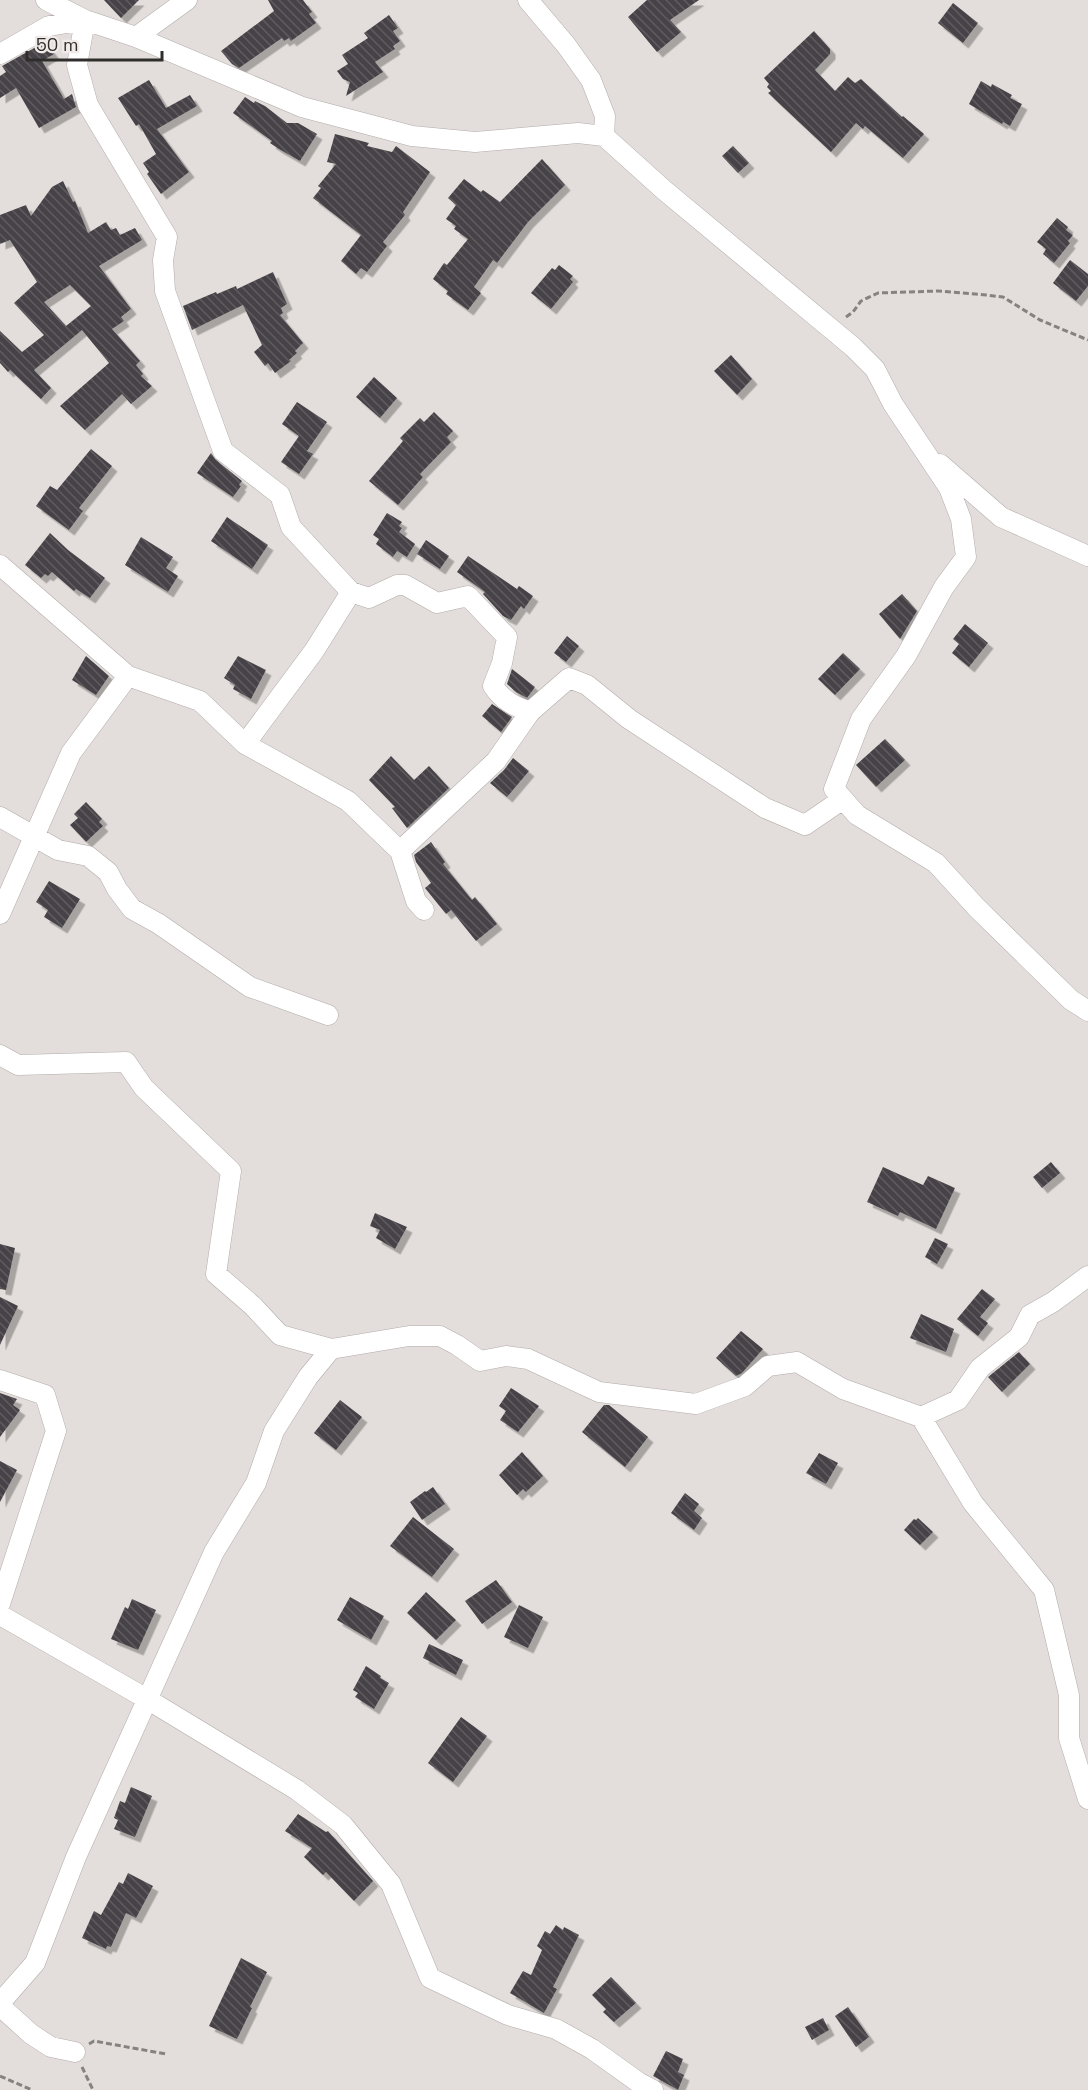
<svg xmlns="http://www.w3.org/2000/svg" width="1088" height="2090" font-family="'Space Grotesk',sans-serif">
<defs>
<pattern id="building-back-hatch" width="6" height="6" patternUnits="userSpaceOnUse" patternTransform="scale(1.5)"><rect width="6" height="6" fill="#464347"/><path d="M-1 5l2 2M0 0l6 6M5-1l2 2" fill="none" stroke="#5f5c5f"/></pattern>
<filter id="shadow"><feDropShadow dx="5.5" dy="5.5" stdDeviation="0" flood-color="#0004"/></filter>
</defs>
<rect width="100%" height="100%" fill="#e3dedb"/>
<!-- building -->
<path fill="url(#building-back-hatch)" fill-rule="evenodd" filter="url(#shadow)" d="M104,0H139L121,18Z
M268,0H303L312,12L309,14L316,23L291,41L289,38L284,41L282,38L239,68L232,64L221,51L274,11Z
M647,0H699L670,20L681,32L657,52L628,17Z
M953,3L978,23L963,43L938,23Z
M389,15L398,28L393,31L400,41L393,46L395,49L375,62L383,72L346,96L350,82L343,79L337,71L348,64L342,55L368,38L364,33Z
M814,31L830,49V54L815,70L835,91L848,77L855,83L861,79L902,117L903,116L924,134L903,158L865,126L863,129L856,123L831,152L768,93L771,91L767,87L769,84L764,78Z
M45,42L54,54L42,61L64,99L72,94L76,107L39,128L16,88L0,98V76L6,72L2,66Z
M149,80L166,108L190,95L197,106L157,129L189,172L161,194L147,174L149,172L143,163L156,154L139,124L136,126L118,98Z
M981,81L991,87L992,84L1012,95L1010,98L1022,104L1010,126L1003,122L1002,124L969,104Z
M245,97L254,103L255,101L265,106L287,123H298L317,134L300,161L279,149L270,143L272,141L233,113Z
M335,134L369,143L367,146L392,152L396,146L430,172L403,212L405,215L383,242L387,246L367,272L361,268L356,274L341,261L361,235L313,198L321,188L318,186L336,164L327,162Z
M733,146L749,163L738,173L722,156Z
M542,159L565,185L528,222L497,263L493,260L474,287L481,293L468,310L446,294L448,291L433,279L444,263L447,265L468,239L454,229L456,226L446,219L456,205L448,198L464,179L481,192L483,190L500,202Z
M63,181L73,202L75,201L88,233L106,222L111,230L116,228L120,235L135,228L142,240L99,266L131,309L121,317L124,321L112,329L140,361L136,365L143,374L141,376L152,386L131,404L122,394L85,430L60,406L109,363L82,330L34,370L51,388L41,399L10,370L8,372L0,363V331L22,352L44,335L14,303L37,282L10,240L0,244V215L26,205L31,216L52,187ZM70,285L91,306L66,326L44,302Z
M1057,218L1068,227L1066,230L1073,235L1068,241L1070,243L1054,263L1043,254L1046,249L1037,242Z
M1070,260L1088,274V286L1076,301L1053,283Z
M559,265L573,276L570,279L573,282L551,309L531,293L552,268L555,270Z
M273,272L287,304L281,308L283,313L280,315L303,343L295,351L297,353L289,360L291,361L275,373L268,363L265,366L254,352L262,345L243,305L192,330L183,306L216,292L217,294L236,286L237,289Z
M731,355L752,379L737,395L714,371Z
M374,377L397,398L380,418L356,397Z
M297,402L327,422L307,451L313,454L299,474L281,462L299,436L282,424Z
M434,412L453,431L447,437L451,442L420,474L423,477L398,505L369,481L403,441L400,438L420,418L424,422Z
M91,449L112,466L79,508L83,511L69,530L36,506L50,486L57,490Z
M211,453L216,460L242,481L239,485L241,486L233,497L197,473Z
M387,513L402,522L399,526L402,528L399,532L415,544L407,557L397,551L393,557L376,544L379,539L373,535Z
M227,517L268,545L252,569L211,541Z
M50,533L68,550L105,578L90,598L76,589L74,591L52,572L48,576L45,574L41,578L25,565Z
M141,537L173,557L166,568L178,576L168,592L125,565Z
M426,540L449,556L440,569L417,554Z
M468,556L517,589L519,586L533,596L524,609L521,606L511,620L503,616L483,594L485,592L457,572Z
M902,594L917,611L900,639L879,614Z
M965,624L988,643L969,667L952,653L959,644L953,639Z
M567,636L579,646L566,662L554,653Z
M843,653L860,669L835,695L818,679Z
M86,656L109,676L96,695L72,680Z
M238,656L266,670L251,699L233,689L235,685L224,678Z
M512,669L535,687L527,698L516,692L507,684Z
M492,704L512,717L501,732L482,716Z
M885,739L905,760L876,787L856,765Z
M391,756L414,780L429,766L449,788L407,828L392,808L395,807L369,780Z
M513,758L529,771L507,797L490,783L504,770Z
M86,802L102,819L99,822L103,826L86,842L70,825L78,818L74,814Z
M431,842L445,862L443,864L472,900L475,897L497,924L476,941L451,910L446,914L425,888L431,883L416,862L414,855Z
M49,881L80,899L62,928L44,917L48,910L36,902Z
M1051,1162L1060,1173L1042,1188L1033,1177Z
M883,1167L923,1185L928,1176L955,1188L936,1229L900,1212L898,1216L867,1202Z
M375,1213L407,1227L395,1249L376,1238L380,1230L370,1226Z
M935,1238L948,1244L937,1264L925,1257Z
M0,1244L15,1248L6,1290L0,1289Z
M982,1289L995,1299L980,1317L988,1323L978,1336L957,1319Z
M0,1297L18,1306L0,1345Z
M921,1314L954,1329L946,1352L910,1338Z
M741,1331L763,1349L742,1373L736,1376L716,1358Z
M1019,1352L1030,1364L1002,1392L988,1377Z
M511,1388L539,1406L518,1432L500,1420L506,1411L499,1406Z
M0,1393L17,1399L13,1405L20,1410L0,1437Z
M340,1400L362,1417L336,1450L314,1433Z
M604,1405H609L648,1437L625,1467L582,1432Z
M522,1452L543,1476L526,1492L523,1489L517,1495L499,1475Z
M819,1453L838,1463L826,1484L806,1473Z
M0,1461L17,1470L0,1502Z
M433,1487L445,1504L422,1520L410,1502L425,1491L426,1492Z
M685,1493L699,1504L694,1511L702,1518L694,1530L671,1513Z
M413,1517L454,1549L432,1577L390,1546Z
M918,1518L933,1532L920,1545L904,1530L914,1519L916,1520Z
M496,1580L512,1602L482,1624L465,1601Z
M426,1592L456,1620L436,1640L407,1613Z
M350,1597L384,1616L371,1640L337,1620Z
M132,1599L156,1610L138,1650L111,1639L125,1607L128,1609Z
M519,1605L543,1617L528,1648L504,1637Z
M429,1644L463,1660L456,1675L423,1658Z
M366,1666L381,1676L380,1678L389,1683L374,1709L355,1697L358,1693L353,1690Z
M461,1717L487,1736L453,1782L428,1763Z
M131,1787L152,1796L135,1837L114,1829L118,1820L114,1818L120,1801L125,1803Z
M298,1814L326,1832L328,1831L373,1881L354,1901L326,1872L323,1875L304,1857L312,1848L285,1831Z
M128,1873L153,1886L136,1918L126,1913L111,1947L107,1946L106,1949L82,1938L94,1911L101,1915L119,1882L123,1884Z
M556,1925L563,1930L564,1927L579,1935L553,1987L557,1989L544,2013L510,1993L523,1971L531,1975L542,1950L537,1946L545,1931L550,1934Z
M241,1958L267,1972L250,2007L252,2008L237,2039L209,2026Z
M611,1977L636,2003L614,2022L603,2012L606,2009L592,1995Z
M848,2007L869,2037L856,2047L835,2016Z
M823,2018L829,2030L812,2040L805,2027Z
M666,2051L683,2059L678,2072L684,2075L678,2090L653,2076Z"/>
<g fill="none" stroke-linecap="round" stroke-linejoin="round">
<defs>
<path id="minor" d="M46,0L85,20L136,37L302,107L412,136L475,142L578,133L604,136L664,190L853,347L875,369L893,404L949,488L961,519L966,557L944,587L906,656L861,719L834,789L857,815L936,863L977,908L1071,1000L1088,1011
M528,0L566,45L591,80L605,116L604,136
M136,37L187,0
M0,54L49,26L85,20L77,65L88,105L167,237L163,260L165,291L223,451L280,495L291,527L351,592
M940,464L1001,517L1088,556
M0,565L128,676L200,701L245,744L348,801L400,851L416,901L424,910
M245,744L314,651L351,592L369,598L397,585H405L437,603L468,596L507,637L502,663L493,686C503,701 514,706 530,712
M0,817L58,850L88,856L108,872L117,889L132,909L159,924L250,987L328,1015
M400,851L496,761L530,712L569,678L587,685L629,719L765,808L805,825L843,799
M0,914L71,753L128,676
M0,1055L18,1065L126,1062L144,1088L231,1171L216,1274L253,1306L280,1335L331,1349L409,1336H440L457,1345L480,1361L506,1356L528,1359L599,1392L696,1404L745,1386L768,1366L797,1362L843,1389L921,1417L958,1400L980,1368L1019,1337L1030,1315L1053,1302L1088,1276
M0,1380L45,1395L56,1431L0,1604
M921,1417L973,1503L1044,1590L1069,1695V1738L1088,1799
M0,1615L147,1699L297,1790L343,1825L391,1884L430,1978L508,2015L556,2029L592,2049L638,2082L653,2090
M0,2003L35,1963L76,1857L214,1552L256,1483L274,1431L308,1377L331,1349
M0,2006L31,2034L51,2047L75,2052"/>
</defs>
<!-- minor casing -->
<use href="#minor" stroke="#b2acaa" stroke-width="21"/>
<!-- path -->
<path stroke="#858280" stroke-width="3" stroke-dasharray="6 3" stroke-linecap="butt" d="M846,317L853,312L861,301L878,293L938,291L986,295L1003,297L1040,320L1088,340
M89,2044L94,2041L166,2054
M82,2067L93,2090
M0,2076L32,2090"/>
<!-- minor -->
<use href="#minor" stroke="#fff" stroke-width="20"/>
</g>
<!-- scale -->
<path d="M27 51v9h135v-9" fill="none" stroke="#302e2d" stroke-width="3"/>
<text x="36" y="51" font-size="18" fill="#302e2d" stroke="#f0ebe9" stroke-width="4.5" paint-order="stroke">50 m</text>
</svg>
